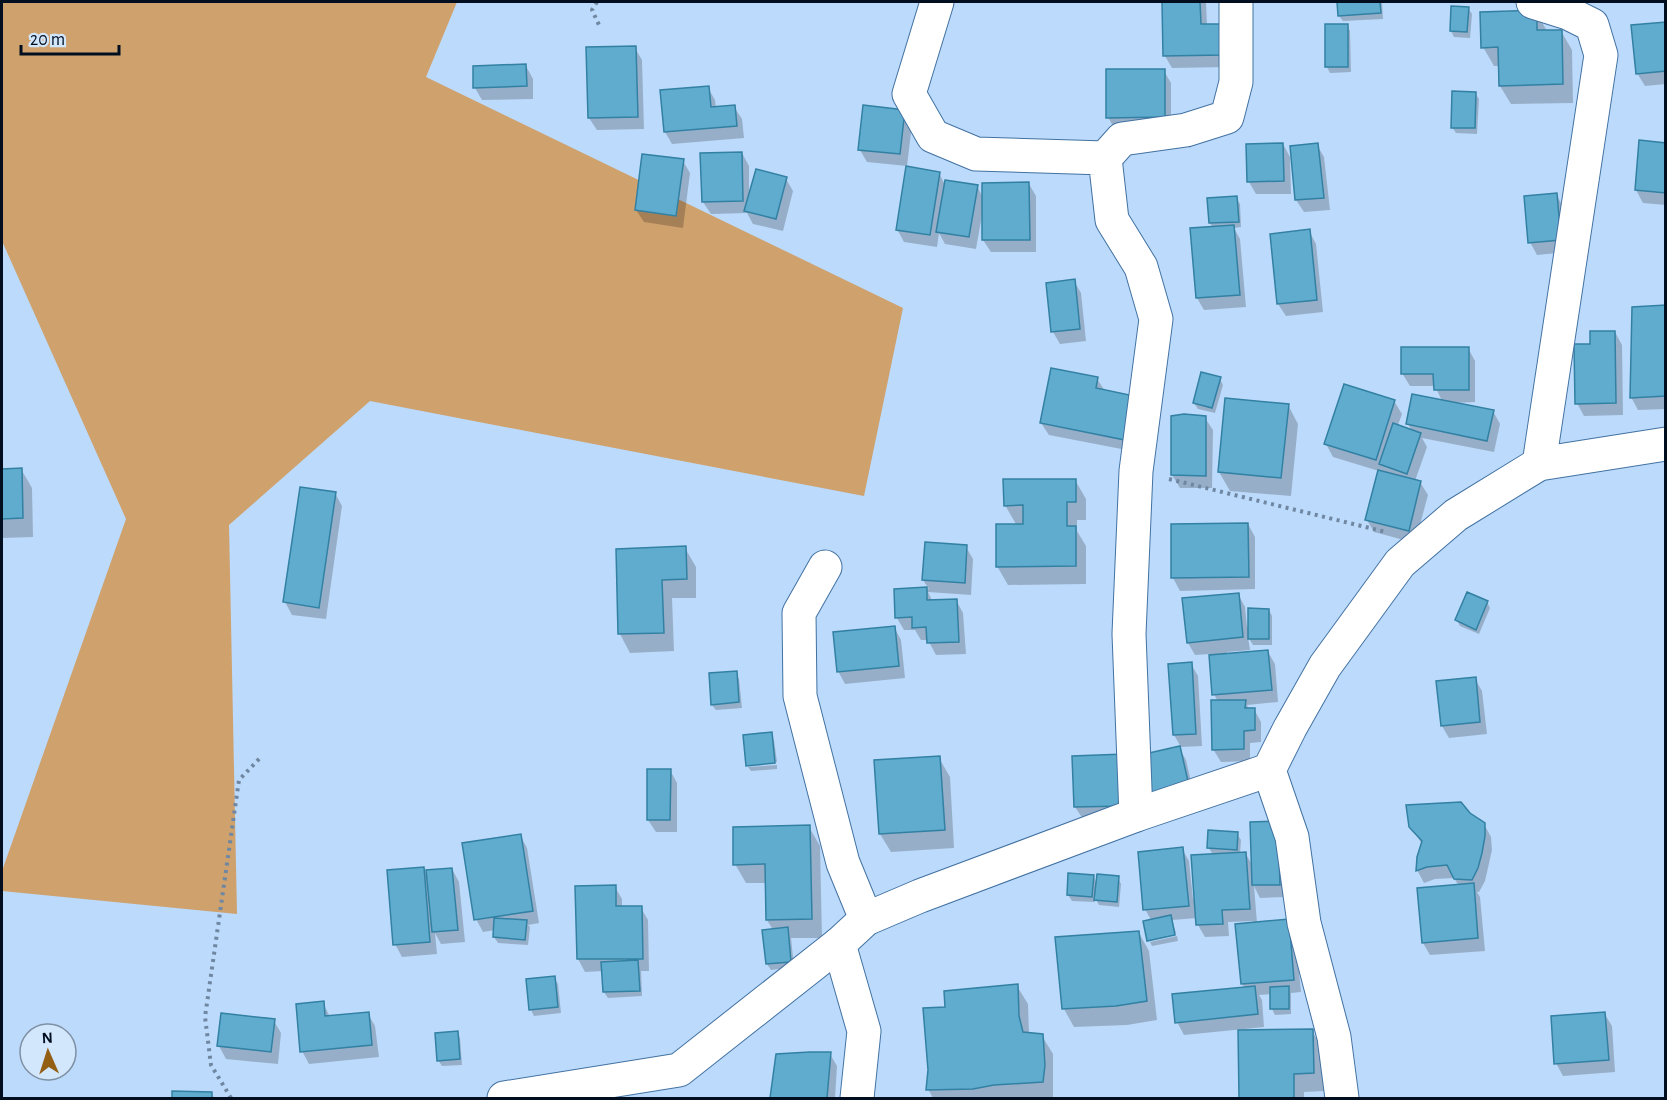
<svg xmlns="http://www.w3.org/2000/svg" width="1667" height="1100" font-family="'Alegreya Sans',sans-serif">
<rect width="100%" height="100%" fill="#bcdafb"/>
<!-- green -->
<path fill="#cfa16d" d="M2,2H457L426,77L903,308L864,496L370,401L229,525L237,914L2,891V871L126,519L2,241Z"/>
<!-- shadow -->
<path fill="#0003" d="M1163,2H1206L1207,26L1230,67L1172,68L1165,56Z
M1339,2H1382L1383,19L1343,21L1339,16Z
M1468,8L1472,14L1470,38L1454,37L1451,31Z
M1536,12L1547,31H1561L1572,50L1573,103L1511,104L1500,86V66H1494L1483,47Z
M1666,24V84L1645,86L1637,73Z
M1347,25L1350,31L1351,72L1330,73L1327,67Z
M635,48L642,60L644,129L597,130L589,118Z
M526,66L533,79V99L482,100L475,88Z
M1164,71L1171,83V130H1115L1108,117Z
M708,88L715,100L716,108L734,107L742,119L744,138L672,144L665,132L661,92Z
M1475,93L1479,99L1477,134L1456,133L1452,127Z
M904,111L912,124L907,166L867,162L860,150Z
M1283,144L1290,157L1291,194H1256L1249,182Z
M1666,144V205L1643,203L1636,190Z
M1317,145L1324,157L1330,210L1304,212L1296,200Z
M742,153L749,166V195L786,179L793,191L783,231L753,224L747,213L711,214L703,202Z
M683,161L690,173L683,228L644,222L636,210Z
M939,173L945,185L977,186L983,198L1029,184L1036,196V252H991L983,240V215H982L976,249L945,244L939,233L937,247L904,242L897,229Z
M1556,194L1563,207L1567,252L1537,255L1530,242Z
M1236,198L1240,204L1241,227L1234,228L1240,239L1246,307L1204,310L1197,298L1213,228L1210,223L1209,199Z
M1309,231L1316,244L1323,312L1286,316L1278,304Z
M1074,281L1081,293L1086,341L1060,344L1053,332Z
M1666,307V409L1638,410L1631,397Z
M1615,332L1622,345L1623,415L1584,416L1577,403L1591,345Z
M1468,348L1475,361V402L1454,403L1493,411L1500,424L1494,452L1422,438L1427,447L1415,481L1420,482L1428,495L1415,543L1374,532L1367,520L1379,471L1333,457L1326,444L1394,401L1402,414L1398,425L1412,431L1408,424L1442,401L1435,386H1410L1402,373Z
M1097,379L1105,391L1137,452L1049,435L1041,423Z
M1220,379L1223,385L1215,413L1198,409L1194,403Z
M1226,400L1288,405L1298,424L1291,496L1230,491L1219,472Z
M1205,418L1213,430L1212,488H1180L1172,475Z
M21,469L32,488L33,537L2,538V470Z
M1075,480L1086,499V520H1077V531L1086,546V584L1008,585L997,566L1017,526L1005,505Z
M335,493L342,506L326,619L292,615L285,602Z
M1248,524L1255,537V589L1180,591L1173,578L1172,525Z
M966,547L973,559L971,595L928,592L933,602L956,600L963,613L966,654L936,655L928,640H921L915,630H904L897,618L895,591L929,589L923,580Z
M685,548L696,567V598H672L674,651L630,653L620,634Z
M1238,594L1245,607L1247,627L1269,610L1272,616V645H1253L1248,637L1250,650L1227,652V655L1268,652L1275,664L1278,702L1247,705L1249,709H1254L1261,722V742L1250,743V761L1221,762L1213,749L1218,702L1214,694L1210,654L1195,655L1188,643Z
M1487,602L1490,608L1479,634L1460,626L1457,620Z
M894,627L901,640L905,678L845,684L838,671Z
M1191,664L1198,676L1202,746L1181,747L1174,735Z
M736,673L739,679L742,708L716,710L712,705Z
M1475,679L1482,691L1487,734L1449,738L1442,726Z
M771,734L774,740L777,762L748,764V766L744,736Z
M1179,748L1186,760L1196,803L1158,811Z
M939,758L950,777L954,848L891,852L880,834Z
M1074,758L1133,818L1083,819L1075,807Z
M777,765V769L751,771L748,767Z
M670,770L677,783V832H656L648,820Z
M1469,814L1484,824L1491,837L1492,850L1485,881L1479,892H1477L1480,897L1485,951L1430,955L1423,943L1459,886L1454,878L1435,879L1424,883L1417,870L1422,844L1411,827Z
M1278,823L1286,897L1260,898L1254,886L1257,923L1295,933L1301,992L1291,993V1014L1275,1015L1272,1009V994L1259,995L1262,1000L1264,1027L1184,1035L1177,1022L1245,988L1242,984L1254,921L1228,922L1229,936L1205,937L1198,925L1197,918L1172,920L1176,933L1149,939L1151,920L1145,909L1182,849L1189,861L1193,899L1196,898L1213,855L1209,848L1237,834L1241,840L1240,854L1245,853L1253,866Z
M809,827L820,846L822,938H791L794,967L771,970L767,964L764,931L773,930L767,920V883H746L735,864Z
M520,835L527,848L539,923L528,925L530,927L528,945L498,943L494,937L495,930L483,932L476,919Z
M423,869L428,878L452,869L459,882L465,942L441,944L435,933L437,954L402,957L395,944Z
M1093,876L1097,884L1118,878L1121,884L1119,907L1099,905L1095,898V902L1072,901L1068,895Z
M615,887L622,899V908H641L648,920L649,971H641L642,996L608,998L604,992L603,971L585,972L578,959Z
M1139,933L1149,951L1157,1020L1127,1025L1074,1027L1064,1009Z
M1177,936L1178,941L1152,946L1150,942Z
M554,978L558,984L561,1013L534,1016L531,1010Z
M1017,986L1028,1004L1029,1034L1042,1036L1053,1054V1098H933L928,1089L946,1008Z
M323,1003L330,1017L368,1014L375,1026L379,1057L309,1064L302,1051Z
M1604,1013L1612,1026L1615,1072L1563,1076L1556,1063Z
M274,1021L281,1033L278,1064L226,1059L219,1046Z
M1312,1031L1323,1049L1324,1091L1304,1092V1098H1240L1239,1032Z
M457,1033L460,1038L462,1065L442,1066L438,1060Z
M830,1054L837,1066L835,1098H772L777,1055Z
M174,1092L212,1094L214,1098H174Z"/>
<!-- building -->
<path fill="#5faccf" stroke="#3281a3" stroke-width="1.5" d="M1162,2H1200L1201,24H1222L1223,55L1163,56Z
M1337,2H1380L1381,13L1338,16Z
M1451,6L1469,7L1467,32L1450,31Z
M1537,10V30H1562L1563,84L1499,86L1498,47L1481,48L1480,12Z
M1666,22V71L1636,74L1631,25Z
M1325,24H1348V67H1325Z
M636,46L638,117L588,118L586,47Z
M526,64L527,86L473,88V66Z
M1106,69H1165V117L1106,118Z
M709,86L711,107L735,105L737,126L664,132L660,90Z
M1452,91L1476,92L1475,128H1451Z
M863,105L905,110L900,154L858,150Z
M1639,140L1666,143V193L1635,190Z
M1283,143L1284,181L1247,182L1246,144Z
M1318,143L1324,198L1295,200L1290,146Z
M742,152L743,201L702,202L700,153Z
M642,154L684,159L676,216L635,210Z
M906,166L940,172L930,235L896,230Z
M756,169L787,177L776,219L744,211Z
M945,180L978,185L969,237L936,232Z
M1029,182L1030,240H982V183Z
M1557,193L1561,240L1528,243L1524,196Z
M1237,196L1239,222L1209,223L1207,198Z
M1234,225L1240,295L1196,298L1190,228Z
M1310,229L1317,300L1277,304L1270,234Z
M1075,279L1080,329L1051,332L1046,283Z
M1666,305V396L1630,398L1632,307Z
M1590,331H1615L1616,403L1575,404L1574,344H1590Z
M1401,347H1469V390H1434L1433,374H1401Z
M1051,368L1098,377L1096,388L1139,397L1130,441L1040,423Z
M1201,372L1221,377L1212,408L1193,403Z
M1344,384L1395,400L1376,460L1324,444Z
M1412,394L1494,410L1487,441L1406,424Z
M1225,398L1289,404L1281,478L1218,472Z
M1184,414L1206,416V476L1171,475V416Z
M1393,423L1421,433L1407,474L1379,464Z
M22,468L23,518L2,519V469Z
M1378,470L1421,481L1409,531L1365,520Z
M1003,479H1076V502H1067V526H1076V566L996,567V524H1023V505L1004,506Z
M300,487L336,492L319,608L283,602Z
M1248,523L1249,577L1171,578V524Z
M925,542L967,545L965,583L922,580Z
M686,546L687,579L662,580L664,633L618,634L616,549Z
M927,587V600L957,599L959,642L927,643L926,627L912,628V617L895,618L894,589Z
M1467,592L1488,601L1476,630L1455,620Z
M1239,593L1243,637L1187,643L1182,598Z
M1248,608L1269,609V639H1248Z
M895,626L899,666L837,672L833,632Z
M1268,650L1272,690L1212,695L1209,655Z
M1192,662L1196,734L1173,735L1168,664Z
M737,671L739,702L711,705L709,673Z
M1476,677L1480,722L1441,726L1436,681Z
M1211,700H1246L1245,708H1255V730L1244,731V749L1212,750Z
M772,732L775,763L746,766L743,735Z
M1180,746L1190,790L1150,800L1140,755Z
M1125,754L1126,806L1074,807L1072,756Z
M940,756L945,830L879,834L874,760Z
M647,769H671L670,820H647Z
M1461,802L1470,813L1485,823V836L1482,853L1478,868L1472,880L1454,879L1447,865L1427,867L1416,871L1417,857L1422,841L1409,827L1406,805Z
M1278,821L1280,885H1252L1250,822Z
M810,825L812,919L766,920L765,864L733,865V827Z
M1208,830L1238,832L1237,850L1207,848Z
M521,834L533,911L474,920L462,843Z
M1183,847L1189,906L1143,910L1138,852Z
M1246,852L1250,909L1222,910L1223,924L1196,925L1191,855Z
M424,867L430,942L393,945L387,870Z
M452,868L458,930L432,932L426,870Z
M1068,873L1094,875L1092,897L1067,895Z
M1097,874L1119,876L1117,902L1094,900Z
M1474,883L1478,938L1422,943L1417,888Z
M616,885V906H642L643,959H577L575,886Z
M1171,915L1175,935L1147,941L1143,921Z
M494,918L527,920L525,940L493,937Z
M1289,919L1294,980L1241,984L1235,924Z
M788,927L791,962L766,964L762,930Z
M1139,931L1147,1001L1116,1006L1062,1009L1055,937Z
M638,960L640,991L603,992L601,962Z
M555,976L558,1007L529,1010L526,979Z
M1018,984L1019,1016L1023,1032L1043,1034L1045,1065L1043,1082L994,1085L973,1089L926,1090L928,1070L923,1008L945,1007L944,991Z
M1255,986L1258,1014L1175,1023L1172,994Z
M1289,986V1009H1270V987Z
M324,1001L325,1016L369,1012L372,1045L300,1052L296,1004Z
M1605,1012L1609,1060L1554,1064L1551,1016Z
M221,1013L275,1019L271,1052L217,1046Z
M1313,1029L1314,1073L1294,1074V1098H1239L1238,1030Z
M458,1031L460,1059L437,1061L435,1033Z
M810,1052H831L827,1098H770L776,1054Z
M172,1091L212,1092V1098H172Z"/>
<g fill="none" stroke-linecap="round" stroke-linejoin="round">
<defs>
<path id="minor" d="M937,2L909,94L933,136L976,154L1105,158
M1533,2L1568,13L1592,25L1601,55L1539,464
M825,567L799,613L800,696L843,863L866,919
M1269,770L1292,837L1304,923L1334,1037L1342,1098
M1136,815L1129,634L1136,471L1156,319L1141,267L1112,220L1105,158L1122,139L1186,130L1227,117L1236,82V2
M839,944L864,1031L857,1098"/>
<path id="tertiary" d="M504,1098L679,1070L839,944L866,919L920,896L1136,815L1269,770L1290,728L1325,666L1400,563L1456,515L1539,464L1666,444"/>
</defs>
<!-- minor casing -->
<use href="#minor" stroke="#4272a2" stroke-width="35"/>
<!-- tertiary casing -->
<use href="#tertiary" stroke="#4272a2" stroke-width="35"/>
<!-- path -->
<path stroke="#7087a2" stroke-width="4" stroke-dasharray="3 4.5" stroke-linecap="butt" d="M597,2L592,10L600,27
M1169,479L1386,532
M231,1098L211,1065L205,1017L239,780L260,758"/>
<!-- minor -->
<use href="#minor" stroke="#fff" stroke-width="33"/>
<!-- tertiary -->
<use href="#tertiary" stroke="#fff" stroke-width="33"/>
</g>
<!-- border -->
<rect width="1667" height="1100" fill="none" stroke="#000e20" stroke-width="6"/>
<!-- north arrow -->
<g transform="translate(48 1052) rotate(357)"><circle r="28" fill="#d2e6fc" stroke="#7e90a4" stroke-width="1.5"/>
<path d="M0-4.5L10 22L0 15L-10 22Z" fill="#935f13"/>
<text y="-9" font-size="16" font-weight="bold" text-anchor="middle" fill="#000e20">N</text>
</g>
<!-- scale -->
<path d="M21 45v9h98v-9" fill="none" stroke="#000e20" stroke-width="3"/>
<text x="30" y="45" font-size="18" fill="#000e20" stroke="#d2e6fc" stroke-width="4.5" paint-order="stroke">20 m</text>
</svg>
